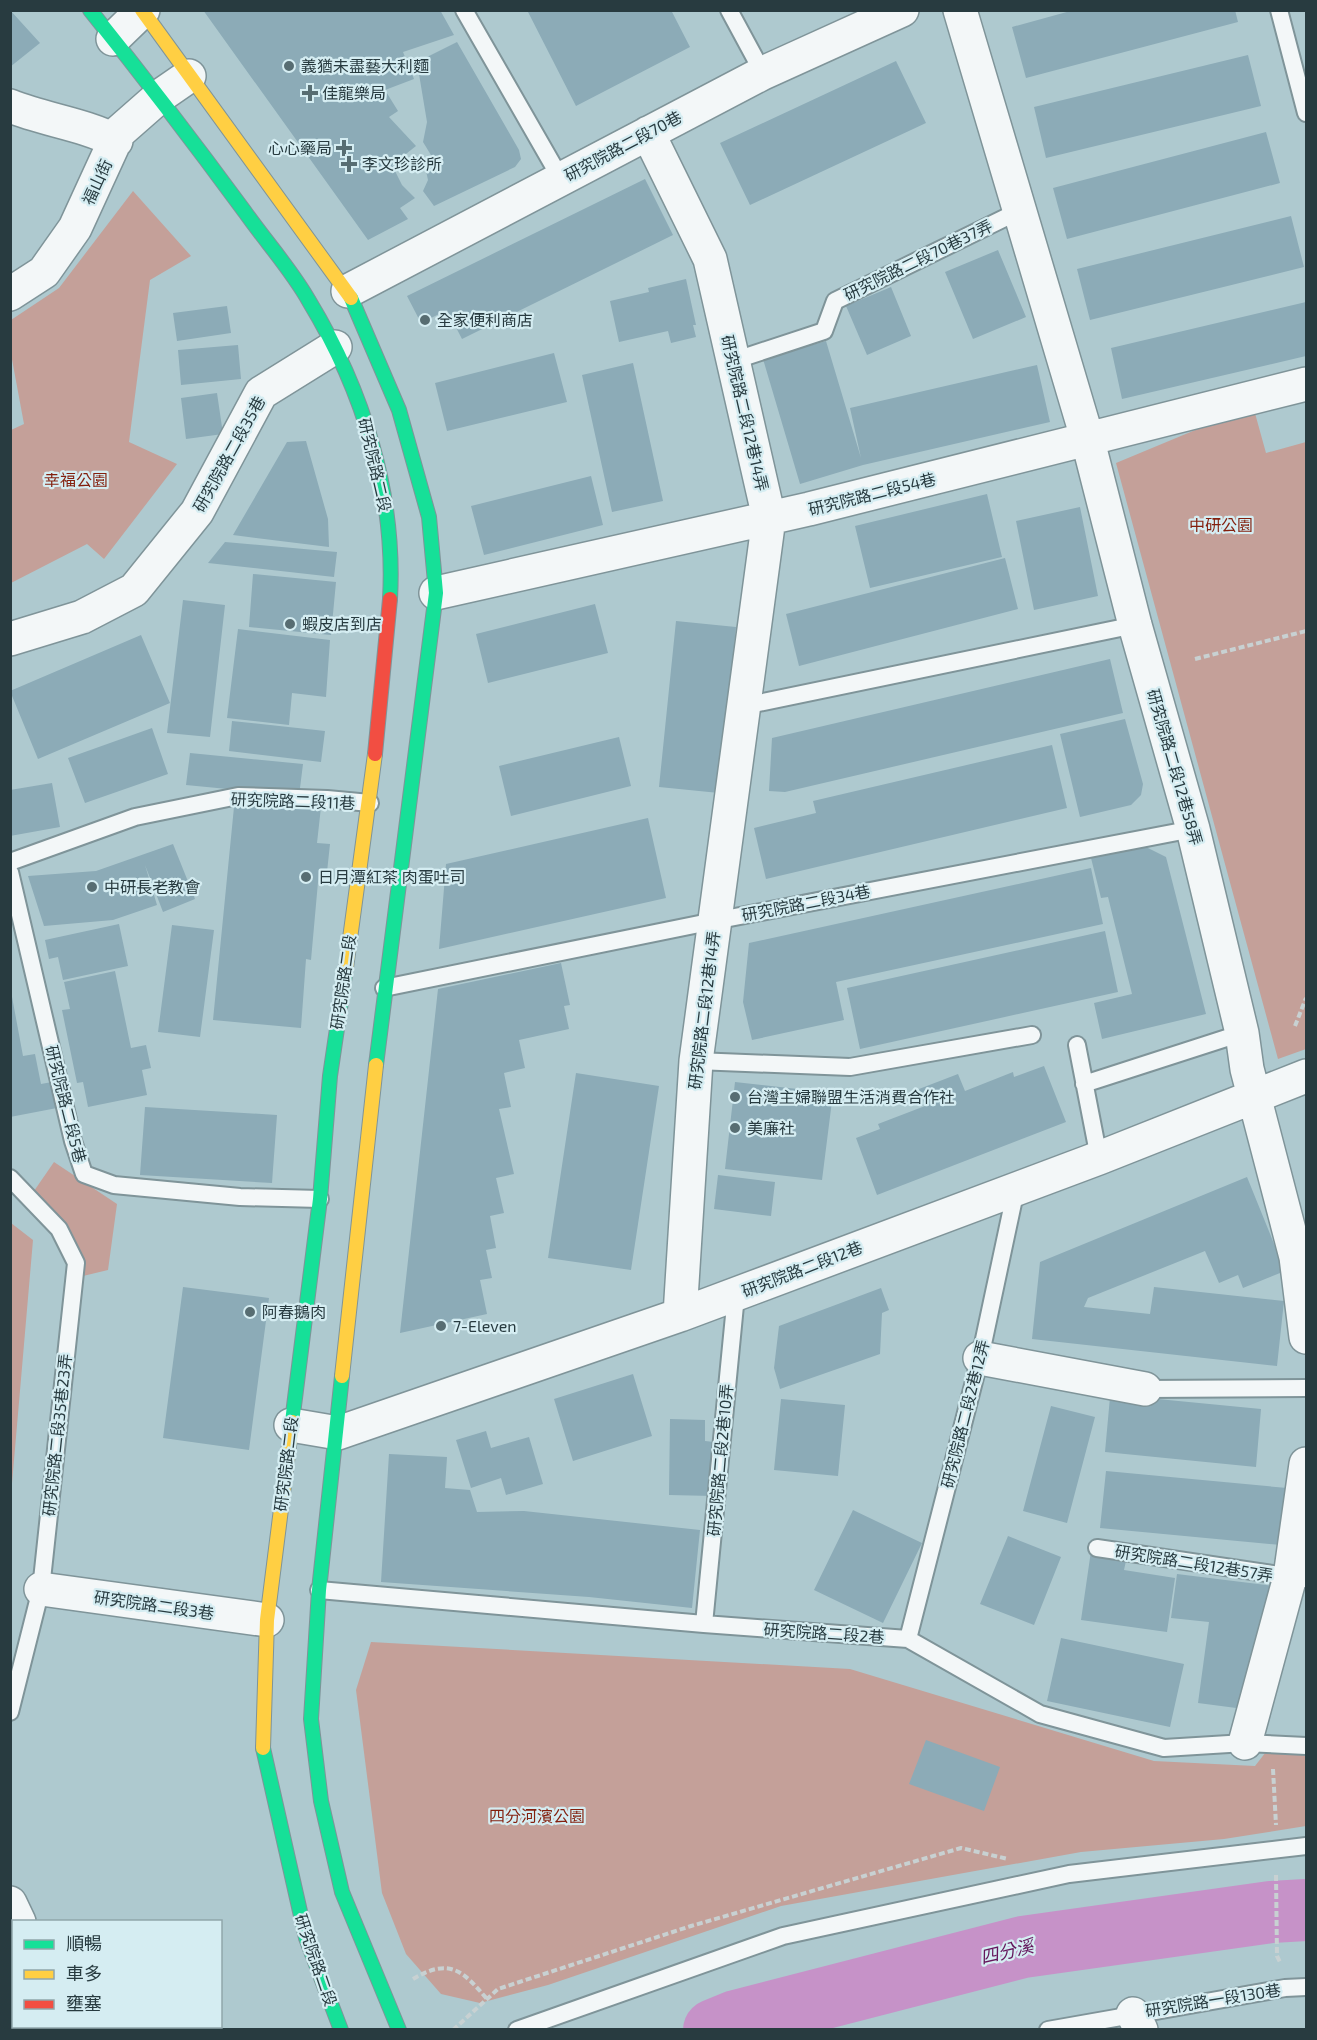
<svg xmlns="http://www.w3.org/2000/svg" width="1317" height="2040" font-family="'Exo 2','Noto Sans TC',sans-serif">
<rect width="100%" height="100%" fill="#aec9cf"/>
<!-- green -->
<path fill="#c4a099" d="M133,191L191,256L150,280L129,442L177,464L104,559L87,544L11,583V430L24,424L11,354V320L59,288Z
M1253,406L1266,453L1306,442V1049L1278,1059L1116,463Z
M54,1162L117,1204L108,1270L83,1276L76,1244L34,1191Z
M11,1223L33,1240L11,1495Z
M371,1642L850,1669L1154,1761L1255,1766L1269,1748L1306,1749V1826L1224,1839L1081,1852L781,1906L548,1985L480,2003L441,1994L406,1954L382,1893L356,1690Z"/>
<g fill="none" stroke-linecap="round" stroke-linejoin="round">
<!-- river -->
<path stroke="#c692c8" stroke-width="62" d="M714,2030L736,2021L1023,1947L1271,1912L1306,1910"/>
</g>
<!-- building -->
<path fill="#8cabb7" d="M10,10L40,43L10,67Z
M203,10H440L454,35L403,52L414,79L385,90L398,111L389,117L416,146L392,165L402,185L415,198L400,208L408,219L368,240Z
M527,10H671L690,47L576,106Z
M1074,10H1235L1238,22L1026,78L1012,27Z
M457,42L519,150L521,159L515,167L434,206L423,191L428,180L426,171L434,160L423,142L427,122L417,62Z
M1248,55L1261,106L1046,158L1034,107Z
M896,61L926,123L750,205L720,143Z
M1266,132L1280,183L1067,239L1053,188Z
M645,179L673,235L462,339L447,310L421,323L407,296Z
M1291,216L1304,267L1090,320L1077,269Z
M998,250L1026,317L973,339L945,272Z
M686,279L696,325H693L696,337L671,343L668,331L619,342L610,301L649,292L648,288Z
M891,287L911,336L867,355L846,306Z
M1306,302V356L1122,399L1111,348Z
M227,306L231,333L177,341L173,313Z
M826,341L861,458L850,408L1037,365L1050,422L863,465L800,484L763,359Z
M238,345L241,379L181,385L178,350Z
M554,353L567,402L447,431L435,383Z
M633,363L663,501L612,512L582,375Z
M217,393L223,434L186,439L181,398Z
M306,441L328,519L329,547L233,535L287,442Z
M591,476L603,525L484,555L471,506Z
M987,494L1002,557L870,588L855,526Z
M1080,507L1098,596L1034,610L1016,521Z
M225,542L337,552L334,577L208,563Z
M1005,558L1018,609L799,666L786,614Z
M253,574L336,582L331,635L249,627Z
M183,600L225,605L210,737L167,733Z
M595,604L608,653L488,683L476,634Z
M676,621L736,627L719,793L659,787Z
M238,629L330,640L326,697L292,693L289,725L227,718Z
M141,635L170,703L38,759L10,691Z
M1110,659L1123,713L785,792L769,791L772,738Z
M1125,719L1143,784L1141,795L1131,805L1080,817L1060,734Z
M232,721L325,731L321,762L229,751Z
M152,728L168,774L85,803L68,758Z
M619,737L631,786L511,816L499,766Z
M1052,745L1067,808L766,879L754,828L816,813L813,801Z
M190,753L303,764L299,796L186,785Z
M52,783L60,827L10,836V790Z
M234,807H321L317,843L330,844L327,872L319,871L311,960L306,959L301,1028L213,1020Z
M648,818L666,898L439,949L446,864Z
M173,844L195,899L163,912L145,865L157,905L113,920L44,926L28,876L96,871Z
M1146,847L1166,857L1206,1014L1102,1039L1094,1003L1132,994L1108,897L1101,898L1091,858Z
M1091,868L1103,924L836,982L844,1020L752,1040L743,1002L749,943Z
M119,924L128,966L63,980L58,957L49,959L45,940Z
M172,925L214,930L200,1037L158,1032Z
M1105,931L1118,992L860,1049L847,988Z
M561,963L570,1005L564,1006L569,1029L519,1040L525,1068L504,1073L511,1107L499,1109L514,1174L496,1178L504,1213L490,1216L496,1248L486,1250L492,1278L480,1280L487,1314L400,1333L438,989Z
M115,971L131,1048L146,1045L151,1068L142,1070L147,1095L88,1107L83,1082L77,1083L62,1010L70,1009L64,982Z
M10,986L23,1056L35,1054L41,1084L52,1082L57,1108L10,1117Z
M1044,1066L1066,1122L877,1195L856,1138L880,1129L878,1124L925,1106L919,1089L958,1074L965,1091L1013,1072L1014,1077Z
M576,1073L659,1086L631,1270L548,1258Z
M735,1082L833,1093L822,1180L725,1169Z
M145,1107L277,1115L272,1183L140,1175Z
M718,1175L775,1182L771,1216L714,1209Z
M1247,1177L1285,1271L1243,1288L1238,1275L1219,1283L1205,1251L1088,1298L1084,1307L1150,1314L1154,1287L1284,1301L1277,1366L1032,1339L1040,1262Z
M183,1287L269,1298L249,1450L163,1438Z
M881,1288L889,1310L882,1313L880,1354L780,1389L774,1368L779,1326Z
M633,1374L652,1436L573,1461L554,1399Z
M1112,1375L1137,1397L1261,1409L1256,1467L1105,1452Z
M781,1399L845,1405L838,1476L774,1470Z
M1051,1406L1095,1417L1067,1523L1023,1511Z
M670,1419L705,1420V1441L714,1442L713,1496L669,1495Z
M486,1431L491,1448L529,1437L543,1484L506,1495L501,1478L471,1488L456,1440Z
M389,1454L447,1457L445,1488L470,1490L477,1512L524,1511L700,1530L692,1608L589,1597L381,1582Z
M1106,1471L1287,1488L1281,1545L1100,1528Z
M853,1510L922,1543L883,1623L814,1590Z
M1008,1536L1061,1557L1034,1625L980,1604Z
M1091,1551L1127,1556L1124,1570L1175,1578L1167,1632L1081,1620Z
M1177,1574L1282,1587L1267,1712L1198,1703L1209,1622L1171,1618Z
M1061,1638L1184,1664L1170,1727L1047,1701Z
M926,1740L1000,1767L984,1811L909,1784Z"/>
<g fill="none" stroke-linecap="round" stroke-linejoin="round">
<defs>
<path id="lane" d="M464,10L561,179
M729,10L763,73
M1279,10L1306,113
M733,361L824,331L835,301L1019,211
M744,706L1135,625
M10,862L135,817L238,796L327,799L370,803
M10,872L73,1141L84,1174L114,1185L240,1197L320,1199
M384,988L714,921L1193,829
M1077,1045L1099,1158
M696,1061L850,1067L1032,1035
M1084,1084L1242,1033
M10,1178L59,1229L76,1263L41,1589L10,1712
M1145,1389L1306,1388
M1097,1548L1306,1579
M319,1590L704,1624L908,1639L1040,1714L1164,1748L1245,1743L1306,1746
M704,1624L736,1295
M908,1639L980,1358L1016,1189
M517,2030L783,1936L1069,1874L1306,1846
M1048,2030L1285,1988L1306,1987"/>
<path id="street" d="M960,10L1088,441L1135,625L1193,829L1242,1033L1247,1069L1296,1257L1306,1337
M113,39L143,10
M10,106C45,120 83,124 116,141
M648,133L710,259L769,518L696,1061L680,1315
M348,291L763,73L902,10
M10,294L44,272L75,228L119,132L160,96L189,76
M436,593L809,509L1306,384
M10,639L82,617L134,590L197,512L261,393L335,347
M980,1358L1145,1389
M291,1425L338,1433L680,1315L1099,1158L1306,1076
M41,1589L267,1620
M1245,1743L1290,1577L1306,1464
M10,1903L19,1922
M1133,2014L1141,2030
M70,2026L71,2030"/>
<path id="fast" d="M90,10C143,76 195,144 245,212C266,242 291,269 309,301C363,390 396,494 390,599
M351,298L399,410L429,517L436,593L376,1065
M342,1376L319,1590L311,1719L321,1801L342,1892L399,2030
M292,1422L320,1199L330,1076L346,968
M263,1748L306,1938L341,2030"/>
<path id="slow" d="M142,10L351,298
M346,968L375,754
M342,1376L376,1065
M263,1748L267,1620L292,1422"/>
<path id="jam" d="M375,754L390,599"/>
</defs>
<!-- lane casing -->
<use href="#lane" stroke="#7f9499" stroke-width="20"/>
<!-- street casing -->
<use href="#street" stroke="#7f9499" stroke-width="36"/>
<!-- fast casing -->
<use href="#fast" stroke="#7f9499" stroke-width="16"/>
<!-- slow casing -->
<use href="#slow" stroke="#7f9499" stroke-width="16"/>
<!-- jam casing -->
<use href="#jam" stroke="#7f9499" stroke-width="16"/>
<!-- path -->
<path stroke="#c8d1d2" stroke-width="4" stroke-dasharray="6 3" stroke-linecap="butt" d="M1195,659L1306,631
M1295,1026L1306,998
M1273,1769L1276,1825
M1276,1875L1277,1956L1280,1962
M413,1979C450,1957 463,1971 487,1999
M453,2030L498,1989L691,1926L961,1848L1008,1859"/>
<!-- lane -->
<use href="#lane" stroke="#f3f7f8" stroke-width="16"/>
<!-- street -->
<use href="#street" stroke="#f3f7f8" stroke-width="33"/>
<!-- fast -->
<use href="#fast" stroke="#16e098" stroke-width="14"/>
<!-- slow -->
<use href="#slow" stroke="#ffcf43" stroke-width="14"/>
<!-- jam -->
<use href="#jam" stroke="#f24e42" stroke-width="14"/>
</g>
<!-- markers -->
<g fill="#576d72" stroke="#d5edf2" stroke-width="2">
<circle cx="289" cy="66" r="6"/>
<path d="M307 84h6v6h6v6h-6v6h-6v-6h-6v-6h6z"/>
<path d="M341 139h6v6h6v6h-6v6h-6v-6h-6v-6h6z"/>
<path d="M346 155h6v6h6v6h-6v6h-6v-6h-6v-6h6z"/>
<circle cx="425" cy="320" r="6"/>
<circle cx="290" cy="624" r="6"/>
<circle cx="306" cy="877" r="6"/>
<circle cx="92" cy="887" r="6"/>
<circle cx="735" cy="1097" r="6"/>
<circle cx="735" cy="1128" r="6"/>
<circle cx="250" cy="1312" r="6"/>
<circle cx="441" cy="1326" r="6"/>
</g>
<g text-anchor="middle" stroke-width="4.5" stroke-linejoin="round" paint-order="stroke">
<!-- poi labels -->
<g font-size="16" fill="#283b40" stroke="#d5edf2" text-anchor="start">
<text x="301" y="72">義猶未盡藝大利麵</text>
<text x="322" y="99">佳龍樂局</text>
<text x="332" y="154" text-anchor="end">心心藥局</text>
<text x="362" y="170">李文珍診所</text>
<text x="437" y="326">全家便利商店</text>
<text x="302" y="630">蝦皮店到店</text>
<text x="318" y="883">日月潭紅茶 肉蛋吐司</text>
<text x="104" y="893">中研長老教會</text>
<text x="747" y="1103">台灣主婦聯盟生活消費合作社</text>
<text x="747" y="1134">美廉社</text>
<text x="262" y="1318">阿春鵝肉</text>
<text x="453" y="1332">7-Eleven</text>
</g>
<!-- street labels -->
<g font-size="16" fill="#283b40" stroke="#d5edf2">
<text transform="translate(623 146) rotate(-28)" y="6">研究院路二段70巷</text>
<text transform="translate(97 182) rotate(-65)" y="6">福山街</text>
<text transform="translate(918 260) rotate(-26)" y="6">研究院路二段70巷37弄</text>
<text transform="translate(745 413) rotate(77)" y="6">研究院路二段12巷14弄</text>
<text transform="translate(229 454) rotate(-61)" y="6">研究院路二段35巷</text>
<text transform="translate(375 465) rotate(77)" y="6">研究院路二段</text>
<text transform="translate(872 494) rotate(-14)" y="6">研究院路二段54巷</text>
<text transform="translate(1175 767) rotate(74)" y="6">研究院路二段12巷58弄</text>
<text transform="translate(293 801) rotate(2)" y="6">研究院路二段11巷</text>
<text transform="translate(806 903) rotate(-11)" y="6">研究院路二段34巷</text>
<text transform="translate(343 982) rotate(-82)" y="6">研究院路二段</text>
<text transform="translate(704 1010) rotate(-83)" y="6">研究院路二段12巷14弄</text>
<text transform="translate(66 1104) rotate(76)" y="6">研究院路二段5巷</text>
<text transform="translate(802 1269) rotate(-21)" y="6">研究院路二段12巷</text>
<text transform="translate(965 1414) rotate(-76)" y="6">研究院路二段2巷12弄</text>
<text transform="translate(57 1435) rotate(-84)" y="6">研究院路二段35巷23弄</text>
<text transform="translate(720 1460) rotate(-85)" y="6">研究院路二段2巷10弄</text>
<text transform="translate(286 1464) rotate(-83)" y="6">研究院路二段</text>
<text transform="translate(1194 1563) rotate(9)" y="6">研究院路二段12巷57弄</text>
<text transform="translate(154 1605) rotate(8)" y="6">研究院路二段3巷</text>
<text transform="translate(824 1633) rotate(4)" y="6">研究院路二段2巷</text>
<text transform="translate(316 1960) rotate(71)" y="6">研究院路二段</text>
<text transform="translate(1213 2000) rotate(-9)" y="6">研究院路一段130巷</text>
</g>
<!-- park labels -->
<g font-size="16" fill="#831f0d" stroke="#d5edf2">
<text x="76" y="486">幸福公園</text>
<text x="1221" y="531">中研公園</text>
<text x="537" y="1822">四分河濱公園</text>
</g>
<!-- water labels -->
<g font-size="18" font-style="italic" fill="#64165c" stroke="#d5edf2">
<text transform="translate(1007 1952) rotate(-13)" y="6">四分溪</text>
</g>
</g>
<!-- border -->
<rect width="1317" height="2040" fill="none" stroke="#283b40" stroke-width="24"/>
<!-- legend -->
<rect x="12" y="1920" width="210" height="108" fill="#d5edf2" stroke="#90a6ab" stroke-width="1.5"/>
<rect x="24" y="1940" width="30" height="9" fill="#16e098" stroke="#90a6ab" stroke-width="1.5"/>
<text x="66" y="1950" font-size="18" fill="#283b40">順暢</text>
<rect x="24" y="1970" width="30" height="9" fill="#ffcf43" stroke="#90a6ab" stroke-width="1.5"/>
<text x="66" y="1980" font-size="18" fill="#283b40">車多</text>
<rect x="24" y="2000" width="30" height="9" fill="#f24e42" stroke="#90a6ab" stroke-width="1.5"/>
<text x="66" y="2010" font-size="18" fill="#283b40">壅塞</text>
</svg>
